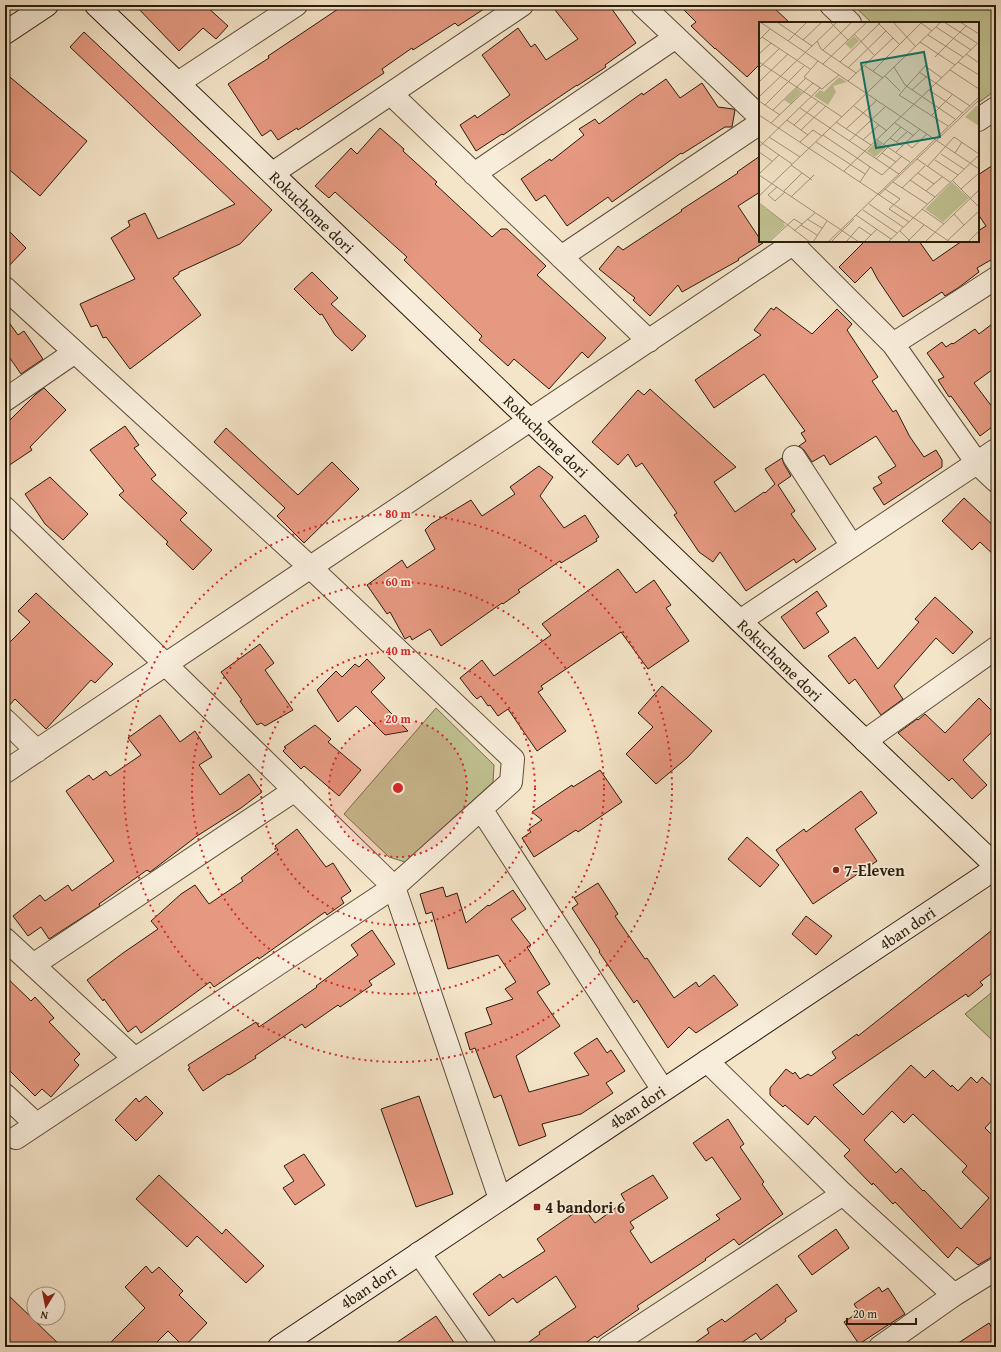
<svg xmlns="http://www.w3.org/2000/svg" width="1001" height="1352" font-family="'Gentium Book Plus',serif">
<rect width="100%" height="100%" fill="#f4e4c8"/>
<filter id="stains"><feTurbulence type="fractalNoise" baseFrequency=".005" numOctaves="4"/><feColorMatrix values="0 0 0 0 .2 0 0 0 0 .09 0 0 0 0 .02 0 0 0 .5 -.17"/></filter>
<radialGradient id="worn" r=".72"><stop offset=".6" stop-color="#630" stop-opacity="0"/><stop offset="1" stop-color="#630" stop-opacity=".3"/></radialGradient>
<!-- green -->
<path fill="#c1c292" stroke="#766f4e" d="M853,5H996V90L978,103V23H872Z
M436,708L494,765L493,782L405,862L389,857L344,814Z
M996,989V1044L965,1014Z"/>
<!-- building -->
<path fill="#e69981" stroke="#2a1c0a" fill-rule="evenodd" d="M135,5H205L228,26L216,39L203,28L179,51Z
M344,5H490L458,26L455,23L413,50L412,48L382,69L384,73L298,130L297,128L278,140L271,130L262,136L228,84L269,58L268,56Z
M551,5H609L636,43L605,65L606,67L577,86V85L503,135L502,134L476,151L460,125L475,115L477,118L510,95L482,55L518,28L531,47L535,44L546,60L578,39Z
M679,5H771L790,23H760V64L747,77L715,48V49L691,26L696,22Z
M84,32L272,210L240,244L179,272V274L173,278L201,315L130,369L106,337L103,338L97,325L91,327L80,304L135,279L111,238L130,226L128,221L145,213L158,239L235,204L70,47Z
M5,73L87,141L40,196L5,166Z
M666,79L680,98L702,83L718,107L733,109L735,110L732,127H725L682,154L681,153L612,202L608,197L567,226L545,195L536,201L521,179L550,159L551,161L584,135L579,129L595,119L599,124L642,93L643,95Z
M380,128L404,149L403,151L437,182L435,184L492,237L501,229H507L546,266L537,275L606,338L588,358L582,352L549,389L514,359L508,366L479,340L482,336L404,260L407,257L335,192L329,198L315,186L351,148L357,154Z
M760,156V192L738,206L760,239V241L763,243L738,259L739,260L682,292L678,285L650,316L633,300L635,298L599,269L618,246L623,250L682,211L681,210L738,173L737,172Z
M996,163V257L977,268L979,272L958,288L945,296L942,292L903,317L878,280L871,267L855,283L839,267L865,241H919L933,261L962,241H978V231L986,226L978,214V175Z
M5,227L26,248L5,270Z
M312,272L338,298L331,304L366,336L352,351L335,335L322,314L320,315L294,289Z
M776,307L812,334L837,309L852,324L847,330L878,377L872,381L893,412L896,410L910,437L924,457L936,450L942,460V467L884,505L873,488L882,483L878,477L896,466L876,436L830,465L824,455L812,462L804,450L799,446L806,441L801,433L805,431L764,374L714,408L695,380L761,335L754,330L771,308L774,310Z
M5,317L18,335L24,331L43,359L21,374L5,351Z
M996,321V367L974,383L996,412V424L980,436L951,396L949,397L938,380L944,377L927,353L942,342L946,347L952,343L953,344L975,329L979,334Z
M44,388L66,410L30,447L32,450L5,468V425L36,394Z
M650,389L736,467L714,482L735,512L764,492L765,493L775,484L765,469L782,458L784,464L791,476L778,485L795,511L791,514L816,549L796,563L794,559L746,591L720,552L713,562L699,552L674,515L677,513L642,463L636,467L628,454L618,465L592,442L638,390L644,395Z
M125,426L139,445L134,448L156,475L151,479L187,513L180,520L212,550L193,570L166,544L168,542L119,495L124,491L90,450Z
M226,428L298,495L332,462L359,489L304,543L277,516L285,508L214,442Z
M539,466L553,477L540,496L564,528L585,515L599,537L596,539L597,541L561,563L560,561L518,590L520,592L503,604L502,603L441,646L430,629L412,640L410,636L405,639L390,612L387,614L367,585L402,560L407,568L435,549L425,530L431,524L471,500L482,516L515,494L510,487Z
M50,477L88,514L63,540L45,524L25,494Z
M964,498L996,528V557L980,542L972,550L942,521Z
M618,569L636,593L654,580L671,605L666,608L689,641L648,669L621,632L541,686L543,689L538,692L566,731L537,751L508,709L498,716L490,705L488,706L481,696L477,699L473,695L460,678L482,660L494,676L551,635L542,624Z
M817,591L827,606L816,613L829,632L804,649L781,617Z
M36,593L113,664L95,683L91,680L46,729L15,699L7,708H5V647L30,622L18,611Z
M935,597L973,632L953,654L936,638L894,686L903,699L881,715L855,679L849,684L828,656L855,637L878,669L919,622L915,619Z
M260,644L274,663L265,670L293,710L265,726L261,723L257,725L240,701L242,700L221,672Z
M367,659L385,678L371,692L408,731L385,735L356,706L338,722L317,690L336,671L342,677L355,664L359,667Z
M662,686L712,731L687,758L656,784L626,754L653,727L638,713Z
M979,698L996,715V728L963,760L987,785L972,799L952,778L949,781L898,733L917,719L918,720L925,714L945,733Z
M160,715L180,742L195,731L212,757L199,765L220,795L249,774L262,792L241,808L197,836L158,866L150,872L147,870L99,904L100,906L49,939L41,927L28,936L13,916L40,895L45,901L68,885L72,891L114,861L66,791L89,775L93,780L106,771L110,776L141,755L128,738Z
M315,725L331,739L328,742L361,770L339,796L304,766L301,769L283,751L286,748L284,747Z
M600,770L622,802L578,832L576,830L534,857L522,838L531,832L529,829L542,820L532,812L572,785L573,787Z
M861,791L877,813L855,829L877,861L813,904L776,850L804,829L806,832Z
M297,829L326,867L333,863L351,891L341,898L344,903L327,915L325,912L259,959L258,957L214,987L210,982L141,1033L136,1026L128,1032L104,999L103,1001L87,980L123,953L158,929L151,921L181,894L195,885L209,904L243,881L241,878L278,850L275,846Z
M747,837L779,865L760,887L728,859Z
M598,883L618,914L615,916L645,959L647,958L674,998L696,982L699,987L714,975L738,1005L696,1033L689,1027L668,1048L637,1000L634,1003L599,952L600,951L572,908L578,904L574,898Z
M443,887L446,897L457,893L466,923L488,905L489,906L513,890L526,909L511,919L531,945L527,947L550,984L537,992L560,1026L516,1056L529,1092L589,1075L574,1053L597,1038L607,1053L611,1050L625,1071L606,1083L613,1093L581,1114L542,1124L546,1136L519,1146L501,1095L494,1098L475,1048L470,1050L465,1033L492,1024L486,1008L513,999L505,989L516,982L498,955L448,969L432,912L426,914L420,894Z
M806,916L832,936L816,955L792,934Z
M996,927V970L980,982L983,985L968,997L966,994L833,1085L863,1115L911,1065L925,1078L933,1070L951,1087L952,1085L958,1091L971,1077L977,1083L982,1077L996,1090V1116L985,1128L996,1139V1252L990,1258L978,1265L957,1247L948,1258L895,1202L893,1204L873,1183L872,1185L844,1156L850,1150L815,1116L808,1125L785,1105L783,1107L770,1095V1088L786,1069L793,1074L795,1072L800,1079L808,1074L811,1076L836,1058L832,1052L857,1034L858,1036ZM892,1111L904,1123L913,1114L967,1166L962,1172L989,1198L961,1229L924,1190L923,1191L901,1168L896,1173L864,1140Z
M372,930L395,964L369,981L372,985L340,1007L338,1005L305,1028L302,1024L255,1056L256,1058L229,1075L228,1074L203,1091L188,1069L190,1068L188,1065L256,1022L259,1027L317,987L316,986L358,955L351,945Z
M5,976L31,1001L35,997L54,1018L49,1022L80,1054L74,1060L79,1065L51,1097L42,1089L35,1096L5,1066Z
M146,1096L163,1113L136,1141L115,1120L136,1098L139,1102Z
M419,1096L453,1194L416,1207L381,1109Z
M728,1119L744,1144L740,1147L764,1182L762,1184L783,1214L739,1245L734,1239L705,1259L706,1260L637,1306L639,1309L597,1338L595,1336L580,1347H522L540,1334L539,1332L576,1307L556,1276L517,1303L513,1298L489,1316L473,1294L500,1274L503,1278L545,1251L537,1239L583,1207L595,1223L625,1201L621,1194L653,1175L668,1198L630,1222L634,1228L630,1231L651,1263L720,1219L716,1215L741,1199L712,1157L706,1161L693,1143Z
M304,1154L325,1185L295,1205L283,1188L294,1181L284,1166Z
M159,1175L222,1234L226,1229L264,1266L246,1283L197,1236L187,1247L136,1199Z
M836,1229L849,1248L812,1275L798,1256Z
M146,1266L152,1273L159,1267L183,1291L179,1295L207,1323L184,1347L168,1331L152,1347H106L145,1308L125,1287Z
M777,1284L797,1311L785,1319L786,1321L761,1340L756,1333L735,1347H689L709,1333L707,1329L722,1319L725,1322Z
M879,1287L882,1292L888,1288L905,1314L859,1344L844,1322L859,1312L854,1304Z
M5,1292L62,1347H5Z
M436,1316L457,1347H390Z
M989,1323L996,1334V1347H952Z"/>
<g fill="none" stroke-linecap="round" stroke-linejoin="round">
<defs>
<path id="street" d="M642,5L760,117
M831,5L850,23
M178,83L296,5
M391,94L649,341
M978,120L996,108
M273,173L522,5
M474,174L676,37
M793,244L893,344L977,463L996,481
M561,257L760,123
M5,288L310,567L513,759L511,782L394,887L16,1138
M893,344L996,278
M5,400L75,352
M794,457L852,546
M5,508L394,887L500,1199
M740,621L996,450
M5,720L37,751
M865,741L996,648
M5,772L797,241
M481,809L663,1090
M5,939L135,1059
M33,965L295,790
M707,1061L843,1194L954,1295
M5,1095L36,1124
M419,1253L485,1347
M609,1347L843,1194
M880,1347L954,1295L996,1269"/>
<path id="secondary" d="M96,5L996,866
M5,33L47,5
M279,1347L996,868"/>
</defs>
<!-- street casing -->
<use href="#street" stroke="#5c4e3a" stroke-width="24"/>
<!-- secondary casing -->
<use href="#secondary" stroke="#2a1c0a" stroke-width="24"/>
<!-- street -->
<use href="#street" stroke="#f8eddb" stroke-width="22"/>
<!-- secondary -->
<use href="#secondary" stroke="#f8eddb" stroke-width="22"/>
</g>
<!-- distance rings -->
<circle cx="398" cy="788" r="69" fill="#d62828" fill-opacity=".12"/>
<g fill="none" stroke="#d62828" stroke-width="2" stroke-dasharray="2 4">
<circle cx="398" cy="788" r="69"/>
<circle cx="398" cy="788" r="137"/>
<circle cx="398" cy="788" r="206"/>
<circle cx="398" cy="788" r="274"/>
</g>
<!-- markers -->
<g fill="#8f2418" stroke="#f8eddb" stroke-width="1.5">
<circle cx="836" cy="870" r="4"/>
<rect x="533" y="1203" width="8" height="8" rx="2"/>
</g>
<g text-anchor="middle" stroke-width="3.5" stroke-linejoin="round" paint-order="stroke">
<!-- street labels -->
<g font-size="16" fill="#2a1c0a" stroke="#f8eddb">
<text transform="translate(312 212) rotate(44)" y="6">Rokuchome dori</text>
<text transform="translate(546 436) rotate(44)" y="6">Rokuchome dori</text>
<text transform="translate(780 660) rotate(44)" y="6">Rokuchome dori</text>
<text transform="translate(907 928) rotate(-34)" y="6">4ban dori</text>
<text transform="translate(637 1107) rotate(-34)" y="6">4ban dori</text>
<text transform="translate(368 1287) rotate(-34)" y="6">4ban dori</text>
</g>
<!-- poi labels -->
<g font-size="16" font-weight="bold" fill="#2a1c0a" stroke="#f8eddb" text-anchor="start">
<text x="844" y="876">7-Eleven</text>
<text x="545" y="1213">4 bandori 6</text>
</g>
</g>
<!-- overview -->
<g transform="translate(759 22)">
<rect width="220" height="220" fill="#f4e4c8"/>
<path d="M95,14L100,19L92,27L86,22ZM80,55L88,60L74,64L77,70L69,83L55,74L61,68L65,70ZM38,66L43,70L31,82L25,78ZM217,84H220V104L206,95ZM118,119L127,126L116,135L108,129ZM193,160L210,176L184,200L166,187ZM0,182L24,199L26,204L9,220H0Z" fill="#c1c292"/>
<path fill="none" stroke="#a3947c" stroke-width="1" d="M1,0L220,147M18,0L53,24M71,0L89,18M118,0L141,23M134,0L157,25M185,0L218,21M201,0L220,12M162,1L173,9M177,5L212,28M95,12L116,34M169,13L204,35M3,15L51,47M0,18L11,7M44,18L63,0M29,19L48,0M58,19L62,27L97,51M161,20L196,43M64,28L93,0M0,32L12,21M207,32L220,41M176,35L207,4M59,39L45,55L63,67L80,53M0,40L83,95M81,40L122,0M199,40L220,53M64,42L108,0M167,43L140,73L189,104M106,44L124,56M166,44L183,56M135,45L146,63L196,97M0,46L21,26M89,46L127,9M191,48L220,67M114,49L163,0M160,50L211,84M126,54L141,69M89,59L134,16M0,60L29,32M153,68L168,54M170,68L204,91M0,75L78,0M0,79L21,93M6,83L46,43M95,84L128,109M41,86L140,152M14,88L47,56M0,93L191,220M172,94L194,72M28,98L49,113M77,100L112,123M12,101L54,61M136,101L155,114M35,103L60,79M87,107L118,78M42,108L67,84M64,113L123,153L143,134M10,115L41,135M131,116L144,124M104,118L120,103M118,118L151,140M0,119L33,142M90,119L127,84M41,120L54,108L63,114M57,120L106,152M137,120L148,110M147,121L153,126L168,112M125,122L142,105M0,125L61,66M0,130L13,139M137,130L161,107M123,131L137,140M196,131L203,120M182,132L205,147M117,137L129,125M158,137L191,160M176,138L199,153M32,143L53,158M168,145L195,115L220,132M85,149L220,20M159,151L175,162M0,152L20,133M0,153L100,220M151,158L176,175M193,158L220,185M101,160L111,145M134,160L168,182M18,165L9,173L16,179L26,170M143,166L166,144M126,167L141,177L130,187L150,200M202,167L220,151M25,169L43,151M167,169L183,155M120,173L220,78M0,174L182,0M32,175L55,153M0,181L51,220M110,182L144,205M163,187L185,202M104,188L138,211M195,192L205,203M97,193L132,217M48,197L63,206M42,203L58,213M35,209L56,191M141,209L152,220M188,219L220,189M10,220L35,197L43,202M54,220L68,199M69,220L220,75M72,220L95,197M87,220L100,205L112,213M105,220L118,207M129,220L220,133M148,220L165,203M166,220L220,168M209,220L220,209"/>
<path fill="#0f766e" fill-opacity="0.15" stroke="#0f766e" stroke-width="2" d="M165,30L181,115L117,126L102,41Z"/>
<rect width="220" height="220" fill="none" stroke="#2a1c0a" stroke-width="2"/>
</g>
<circle cx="398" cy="788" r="6" fill="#d62828" stroke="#f8eddb" stroke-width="2"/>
<g font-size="12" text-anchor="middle" font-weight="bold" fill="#d62828" stroke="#f8eddb" stroke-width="3.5" stroke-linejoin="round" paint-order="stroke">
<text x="398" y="518">80 m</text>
<text x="398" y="586">60 m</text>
<text x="398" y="655">40 m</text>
<text x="398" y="723">20 m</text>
</g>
<!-- margin -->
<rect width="1001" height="1352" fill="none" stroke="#f4e4c8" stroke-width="20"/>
<rect x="6" y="6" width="989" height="1340" fill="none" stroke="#2a1c0a" stroke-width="2"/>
<rect x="10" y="10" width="981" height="1332" fill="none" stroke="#2a1c0a"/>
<!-- north arrow -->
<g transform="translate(46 1306) rotate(190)"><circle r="19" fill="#f8eddb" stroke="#a69987"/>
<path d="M0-3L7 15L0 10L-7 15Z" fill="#8f2418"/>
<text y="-6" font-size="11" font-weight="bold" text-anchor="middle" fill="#2a1c0a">N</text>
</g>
<!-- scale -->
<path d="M847 1318v6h69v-6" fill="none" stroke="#2a1c0a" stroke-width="2"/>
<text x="853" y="1318" font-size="12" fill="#2a1c0a" stroke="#f8eddb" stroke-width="3" paint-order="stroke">20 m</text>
<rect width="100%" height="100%" filter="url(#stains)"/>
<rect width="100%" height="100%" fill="url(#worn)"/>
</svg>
